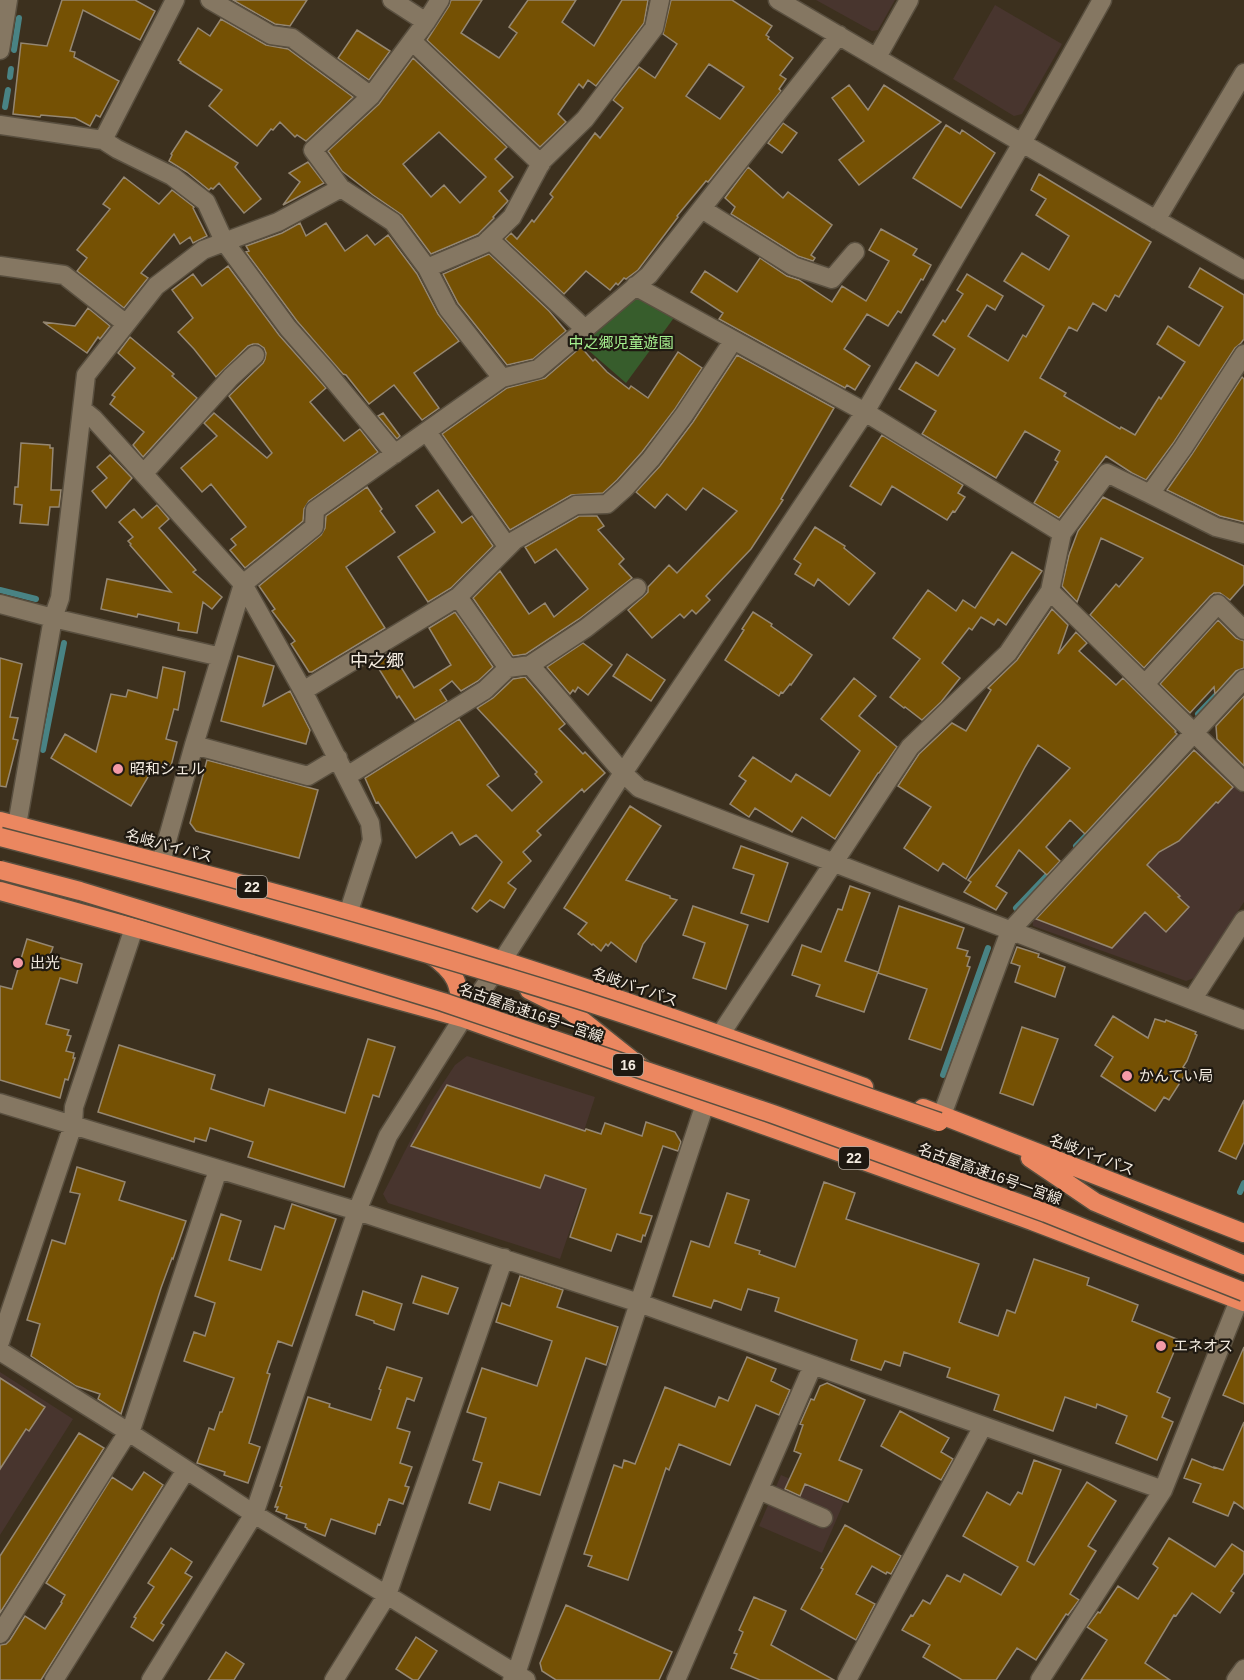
<svg xmlns="http://www.w3.org/2000/svg" width="1244" height="1680" font-family="Helvetica,'Noto Sans JP',sans-serif">
<rect width="100%" height="100%" fill="#3c301e"/>
<!-- industrial -->
<path fill="#48352e" d="M816,0H895L878,30L872,31Z
M995,5L1062,44L1022,114L1014,116L953,79Z
M1194,750L1202,751L1244,794V902L1194,978L1186,981L1033,926L1032,918Z
M467,1056L595,1097L567,1183L584,1189L560,1259L388,1203L383,1194L428,1106L455,1065Z
M0,1372L73,1419L0,1535Z
M781,1475L844,1502L822,1553L759,1526Z"/>
<!-- green -->
<path fill="#375d2c" d="M635,293L676,315L626,383L580,343Z"/>
<g fill="none" stroke-linecap="round" stroke-linejoin="round">
<!-- stream -->
<path stroke="#498384" stroke-width="6" d="M14,50L19,18
M10,77L11,69
M5,107L8,90
M0,590L36,599
M1198,714L1244,666
M43,750L64,643
M1076,846L1104,817
M1016,908L1056,866
M943,1075L988,948
M1240,1192L1244,1183"/>
</g>
<!-- building -->
<path fill="#755104" stroke="#958772" stroke-width="1.5" fill-rule="evenodd" d="M62,0H135L155,11L140,40L83,10L70,51L75,52L74,57L119,81L100,117L96,115L90,126L75,118L41,115L40,117L13,114L21,43L47,46Z
M233,0H307L290,26L275,24Z
M451,0H482L461,33L499,58L517,33L509,27L528,0H576L562,22L594,46L622,0H648L644,23L596,86L588,80L583,88L579,84L558,114L566,122L540,147L427,40L449,6Z
M671,0H732L772,26L766,35L769,37L768,39L793,58L780,75L786,79L779,89L781,91L708,182L706,181L677,216L678,217L638,270L626,279L624,278L618,285L616,283L610,290L586,271L564,294L505,239L511,233L517,239L532,220L534,222L553,197L550,194L595,133L600,138L623,108L613,100L639,67L655,78L677,44L663,34ZM709,64L744,87L720,119L686,96Z
M221,19L266,45L288,49L353,97L306,141L297,135L295,137L280,122L273,130L271,129L257,146L209,106L222,90L180,63L181,62L178,60L198,28L210,36Z
M357,30L390,51L369,80L338,58Z
M413,58L507,147L495,159L513,177L499,191L508,201L493,217L494,218L478,234L431,254L402,215L373,195L342,171L328,151L379,104ZM439,132L486,177L460,203L444,185L431,197L403,164Z
M849,85L868,110L884,85L941,122L859,185L839,160L864,141L832,98Z
M783,123L797,133L782,153L768,143Z
M946,125L960,134L962,130L995,153L961,208L913,178Z
M186,131L238,163L235,167L261,199L244,213L219,183L213,189L211,188L209,190L187,172L169,161L172,155L171,154Z
M308,162L324,183L283,205L300,182L289,173Z
M748,167L783,198L788,192L832,225L811,255L815,258L813,261L798,256L731,214L735,207L725,198Z
M1039,174L1151,242L1119,297L1115,295L1106,311L1093,303L1077,331L1069,327L1040,378L1066,393L1064,396L1120,429L1121,427L1135,435L1159,397L1161,399L1185,362L1157,344L1168,326L1199,346L1223,307L1189,287L1200,268L1244,295V339L1241,343L1235,348L1174,442L1146,480L1132,473L1106,456L1059,518L1034,503L1058,462L1055,460L1060,451L1025,431L996,478L922,434L936,411L899,389L916,362L938,376L955,349L933,335L943,320L945,322L963,294L957,290L967,274L1003,296L995,310L987,305L968,336L1008,361L1023,335L1026,337L1044,306L1004,281L1022,253L1049,270L1069,236L1036,215L1046,199L1031,190Z
M124,177L159,204L172,190L194,207L193,208L207,236L193,243L190,237L180,244L174,234L141,273L148,278L124,308L77,271L87,258L77,250L110,209L103,204Z
M300,223L306,236L326,223L345,251L367,235L375,245L388,235L417,274L438,314L459,341L414,373L439,408L422,420L394,385L369,404L346,375L343,374L297,321L246,252L249,251L246,246L282,233Z
M881,229L917,249L913,255L931,265L923,280L921,279L901,313L898,311L888,326L867,314L844,349L870,366L855,390L847,385L845,388L719,319L723,313L691,292L705,271L737,292L760,258L787,276L799,280L832,302L842,286L866,301L889,261L869,250Z
M489,254L549,311L566,331L533,359L507,365L458,303L443,274Z
M228,266L279,335L326,388L310,402L344,441L360,429L378,452L309,501L304,509L303,521L245,568L230,550L236,545L231,539L246,527L211,484L202,492L181,468L217,436L204,423L214,413L267,458L272,453L229,396L263,363L265,359L266,353L264,348L258,344H253L248,346L216,377L194,349L178,332L193,318L172,290L193,274L202,286Z
M88,308L110,326L100,339L98,337L87,353L43,322L75,326Z
M130,337L174,374L172,376L197,398L143,457L133,445L144,432L110,404L115,397L112,395L135,368L118,353Z
M581,347L593,361L595,359L607,372L629,389L631,386L648,398L678,352L702,368L675,409L642,452L617,480L603,493L571,495L510,530L442,434L507,388L545,378Z
M737,355L834,408L781,499L783,500L751,549L706,596L710,600L696,614L692,610L684,618L680,614L652,638L628,610L644,596L648,592V587L669,565L677,573L737,511L703,488L686,510L667,494L655,508L636,492L660,466L693,422Z
M1242,377L1244,379V522L1220,516L1167,490L1192,454Z
M383,413L400,436L397,439L378,416Z
M882,435L963,485L958,493L965,497L955,512L953,511L947,520L892,486L881,505L850,486Z
M21,443L50,445V448H53L51,490H61L59,507H50L48,525L20,523L22,505L14,504L15,487H18Z
M110,455L132,478L106,508L92,491L107,478L97,467Z
M367,487L382,509L380,511L395,532L346,567L385,628L312,672H309L291,644L295,641L272,611L275,609L259,586L321,535L325,528L326,516Z
M438,490L462,523L472,516L493,546L451,588L428,602L398,557L435,532L416,506Z
M1103,497L1244,566V584L1230,600L1220,593H1214L1210,596L1144,668L1090,615L1116,584L1119,587L1143,558L1101,538L1077,602L1062,586L1069,555L1078,531Z
M157,505L169,519L159,528L196,570L193,572L222,597L212,609L203,602L197,633L178,630L179,623L138,614L137,617L101,609L107,579L171,592L130,545L131,544L128,541L133,537L119,522L134,509L142,518Z
M579,516H597L604,526L598,530L624,559L619,564L632,578L579,619L526,654L513,656L473,598L500,571L529,614L545,603L554,617L588,589L556,549L535,563L525,547Z
M815,527L845,546L844,548L875,573L849,605L818,579L814,586L795,574L801,564L794,559Z
M1012,552L1042,571L1006,625L998,619L994,625L981,617L972,630L969,628L942,663L960,678L941,702L922,720L905,707L904,708L890,697L920,659L893,638L928,590L956,611L963,600L975,608Z
M1052,609L1068,625L1058,654L1076,632L1087,643L1079,651L1116,685L1123,678L1176,731L1175,732L1177,734L1085,834L1070,820L1046,847L1060,861L1047,875L1019,850L996,886L1007,893L996,910L964,892L971,882L968,880L1070,768L1038,745L1025,767L966,879L943,863L938,871L904,848L931,807L898,786L919,754L952,723L966,731L991,690L988,688L1017,660Z
M455,612L493,667L478,681L461,691L452,681L440,690L447,701L415,720L399,696L397,698L374,661L391,651L414,688L451,665L429,628Z
M753,612L772,624L771,626L812,655L791,685L790,684L783,693L781,692L779,696L725,660L744,630L742,629Z
M1218,620L1236,638L1244,641V668L1236,671L1215,694L1214,687L1190,713L1160,684Z
M583,643L612,665L588,695L578,687L575,692L573,690L570,694L547,667Z
M627,654L665,680L651,701L613,676Z
M238,656L274,666L263,706L290,691L310,730L306,744L221,721Z
M0,658L22,664L10,717L18,718L13,739L18,740L6,787L0,786Z
M163,667L185,672L178,710L174,709L166,739L177,742L171,766L165,765V767L155,765L131,806L51,758L65,734L96,752L111,694L126,697L128,690L157,698Z
M525,677L565,724L559,729L583,754L585,752L605,773L584,792L582,789L537,831L541,835L523,852L531,861L508,883L516,889L504,908L490,900L477,912L472,908L502,862L476,835L460,845L452,832L416,858L394,826L378,802L376,803L365,778L459,719L499,776L487,785L512,811L542,782L535,774L537,772L477,708L493,698L513,679Z
M854,678L876,696L859,716L897,747L879,773H878L835,839L802,817L792,832L755,808L749,817L730,804L746,781L739,776L753,757L791,782L796,774L830,796L860,751L821,719Z
M1244,696V766L1217,739L1216,726Z
M1194,750L1233,787L1218,803L1216,802L1179,841L1159,852L1147,865L1180,896L1178,897L1189,907L1166,932L1145,912L1112,948L1036,919Z
M207,760L318,790L299,858L196,831L190,823Z
M630,806L661,826L626,880L670,896V898L677,900L643,944L636,962L611,942L608,946L606,944L601,951L593,944L592,945L578,934L587,923L564,908Z
M741,846L788,863L768,922L741,913L754,875L733,868Z
M850,886L870,893L845,961L878,972L864,1012L816,996L820,985L792,975L802,945L821,952L838,909L842,910Z
M693,906L748,925L726,989L693,978L705,943L683,935Z
M899,906L964,928L957,948L968,951L966,956L970,957L967,966L970,967L941,1050L909,1039L927,989L878,973Z
M27,939L53,947L50,955L82,964L77,983L60,978L46,1024L69,1030L67,1035L71,1036L66,1051L74,1053L73,1058H75L68,1080L65,1079L60,1098L0,1080V986L12,989Z
M1017,947L1039,954L1038,957L1065,967L1055,997L1015,982L1020,966L1011,963Z
M1113,1016L1148,1038L1155,1019L1165,1022L1166,1020L1196,1032L1195,1034L1197,1035L1187,1061L1183,1067L1188,1070L1169,1100L1164,1097L1155,1111L1101,1076L1113,1057L1095,1045Z
M1022,1027L1058,1039L1033,1105L1000,1093Z
M368,1039L395,1047L379,1097L373,1095L344,1187L248,1157L253,1142L210,1128L206,1141L195,1138L194,1142L98,1112L119,1045L215,1075L211,1089L264,1106L269,1089L345,1113Z
M447,1085L585,1131L586,1129L601,1134L605,1123L642,1136L646,1122L675,1132L681,1142L678,1151L663,1146L640,1213L652,1216L645,1236L643,1235L641,1242L617,1234L611,1251L570,1237L586,1189L545,1175L540,1188L411,1146Z
M1244,1100V1142L1236,1159L1219,1151Z
M77,1167L125,1182L119,1200L186,1221L173,1259L172,1258L161,1288L121,1414L98,1399L100,1394L76,1386L31,1356L40,1324L27,1320L52,1240L65,1244L80,1194L70,1192Z
M824,1182L855,1193L846,1219L979,1264L959,1322L963,1324L998,1336L1007,1310L1015,1313L1034,1259L1089,1278L1087,1285L1138,1305L1132,1321L1179,1340L1157,1392L1170,1398L1162,1417L1173,1422L1157,1460L1116,1443L1127,1416L1097,1404L1096,1408L1065,1397L1053,1431L994,1410L999,1395L947,1377L950,1368L904,1352L900,1366L885,1361L881,1370L851,1360L857,1340L775,1311L779,1298L748,1289L741,1310L714,1300L711,1308L673,1296L691,1241L709,1247L727,1193L749,1200L735,1243L760,1251L759,1254L795,1267Z
M292,1204L336,1219L292,1346L278,1341L267,1373L270,1374L249,1443L260,1447L248,1483L224,1475L225,1472L197,1463L209,1428L214,1430L220,1412H222L234,1378L184,1361L194,1332L205,1336L215,1303L195,1296L221,1214L241,1221L229,1260L261,1270L275,1226L284,1229Z
M422,1276L458,1288L448,1314L413,1303Z
M520,1276L563,1290L557,1307L618,1327L606,1365L586,1358L540,1495L499,1482L490,1510L469,1503L482,1463L473,1460L486,1418L467,1412L482,1368L537,1386L552,1341L496,1322L502,1303L510,1306Z
M363,1291L402,1304L394,1330L374,1323V1321L356,1315Z
M1244,1347V1404L1223,1395Z
M747,1357L776,1369L771,1381L790,1390L779,1415L756,1405L730,1465L679,1444L669,1470L666,1468L628,1580L588,1566L592,1556L584,1554L614,1465L622,1468L624,1460L635,1464L665,1387L715,1407L719,1397L728,1401Z
M387,1367L422,1378L414,1401L407,1398L397,1428L410,1432L400,1463L412,1467L405,1486L409,1487L403,1504L389,1499L380,1525L378,1524L375,1534L331,1519L325,1536L307,1529V1528L305,1527L306,1524L286,1518L287,1515L276,1511L278,1507H275L282,1487L280,1486L308,1397L330,1404L329,1407L371,1420L381,1390L379,1389Z
M0,1378L45,1407L29,1431L26,1429L0,1469Z
M827,1383L865,1400L839,1460L862,1470L848,1502L805,1484L800,1496L785,1489L801,1454L794,1451L803,1425L800,1424L811,1399L814,1400L820,1386Z
M900,1411L949,1438L941,1452L953,1459L941,1480L881,1446Z
M1244,1422V1509L1234,1502L1228,1516L1193,1502L1201,1484L1184,1478L1192,1459L1214,1468V1467L1223,1470Z
M79,1433L104,1448L0,1613V1556Z
M1034,1460L1061,1470L1027,1561L1034,1565L1087,1482L1116,1501L1088,1546L1096,1551L1070,1594L1079,1600L1068,1615L1066,1614L1036,1660L1017,1648L996,1680H962L923,1657L930,1645L902,1630L911,1615L913,1616L923,1600L930,1604L947,1575L960,1582L964,1574L1001,1595L1018,1567L963,1536L987,1492L1010,1505L1018,1492L1022,1494Z
M144,1472L163,1485L41,1680H0V1645L6,1644L10,1640L25,1616L45,1629L62,1603L61,1602L65,1595L46,1583L112,1477L132,1490Z
M845,1525L901,1556L891,1574L887,1572L886,1574L872,1566L856,1594L875,1604L856,1640L801,1609L823,1569L821,1568Z
M1169,1538L1215,1567L1232,1544L1244,1552V1573L1231,1591L1234,1593L1220,1613L1192,1593L1176,1616L1174,1615L1145,1663L1170,1680H1081L1107,1640L1087,1627L1098,1612L1100,1613L1118,1586L1138,1599L1158,1568L1153,1564Z
M171,1548L192,1562L185,1573L192,1577L161,1623L164,1625L153,1641L131,1627L136,1618L134,1617L154,1587L148,1583Z
M754,1597L786,1611L771,1645L834,1680H760L731,1668L737,1654L734,1653L743,1632L739,1630Z
M566,1605L672,1652L659,1680H556L542,1671L540,1663Z
M416,1637L437,1651L418,1680H413L396,1669Z
M226,1652L244,1664L234,1680H208Z"/>
<g fill="none" stroke-linecap="round" stroke-linejoin="round">
<defs>
<path id="minor" d="M210,0L271,35L292,38L371,96
M392,0L426,22
M440,0L426,22L371,96L313,150L341,188L393,222L427,268L448,309L502,378
M778,0L1022,143L1244,270
M412,41L541,164
M0,50L8,0
M877,57L909,0
M0,125L103,140L117,149L172,176L206,202L224,241L288,328L326,371L395,454
M103,140L175,0
M702,209L793,266L832,279L855,252
M1156,220L1244,73
M489,239L585,329
M0,266L64,275L125,323
M427,268L484,244L512,217L542,161L585,119L654,28L660,0
M635,286L865,412L1062,533
M83,410L94,419L243,584L303,691L370,823L372,840L348,914
M427,432L507,546
M144,473L231,377L255,355
M1150,494L1216,527L1244,534
M1050,591L1244,782
M458,597L508,668L530,665L623,773L639,788L1244,1020
M0,604L53,618L221,657
M530,665L586,628L637,588
M1145,684L1218,604L1244,630
M303,691L458,597L515,540L576,505L607,504L625,488L651,459L684,415L733,341
M194,745L308,776L338,758
M347,776L485,690L508,668
M17,825L53,618L60,598L86,375L156,286L203,250L278,222L341,188
M161,862L194,745L243,584L314,527L315,510L502,378L538,369L649,275L839,35
M1192,1000L1244,920
M720,1035L910,747L1008,653L1050,591L1062,533L1107,473L1150,494L1183,448L1244,354
M0,1103L357,1211L639,1303L1163,1490
M942,1115L1010,931L1244,679
M0,1342L73,1125L74,1107L134,928
M0,1351L130,1433L254,1514L526,1680
M130,1433L218,1170
M759,1490L823,1518
M0,1634L128,1432
M54,1680L186,1470
M151,1680L254,1514L357,1211L388,1136L463,1018L502,961L623,773L751,583L865,412L1022,143L1102,0
M334,1680L387,1595L504,1258
M512,1680L516,1674L705,1104
M676,1680L813,1365
M847,1680L983,1426
M1040,1680L1163,1490L1239,1300
M1236,1680L1244,1669"/>
<path id="highway" d="M0,821C116,851 232,880 347,913C521,963 693,1024 864,1087
M0,891L463,1018L1032,1221L1244,1302
M430,954C459,974 459,985 463,1018
M529,990L569,1010L642,1068
M923,1108L1244,1233
M1030,1158L1095,1202L1244,1265"/>
</defs>
<!-- minor casing -->
<use href="#minor" stroke="#594f3f" stroke-width="21"/>
<!-- highway casing -->
<use href="#highway" stroke="#594f3f" stroke-width="21"/>
<!-- minor -->
<use href="#minor" stroke="#857762" stroke-width="18"/>
<!-- highway -->
<use href="#highway" stroke="#eb8760" stroke-width="18"/>
<defs>
<path id="highway-bridge" d="M0,837C192,886 385,939 574,998C697,1037 818,1080 939,1122
M0,870L80,891L443,1002L773,1114L1046,1213L1244,1292"/>
</defs>
<!-- highway-bridge casing -->
<use href="#highway-bridge" stroke="#594f3f" stroke-width="21" stroke-linecap="butt"/>
<!-- highway-bridge -->
<use href="#highway-bridge" stroke="#eb8760" stroke-width="18"/>
</g>
<!-- markers -->
<g fill="#f39aa7" stroke="#1f1911" stroke-width="2">
<circle cx="118" cy="769" r="6"/>
<circle cx="18" cy="963" r="6"/>
<circle cx="1127" cy="1076" r="6"/>
<circle cx="1161" cy="1346" r="6"/>
</g>
<g text-anchor="middle" stroke-width="4.5" stroke-linejoin="round" paint-order="stroke">
<!-- shield labels -->
<g fill="#1f1911" stroke="#b3aca2" stroke-width="1.5">
<rect x="237" y="876" width="30" height="22" rx="4.5"/>
<rect x="613" y="1054" width="30" height="22" rx="4.5"/>
<rect x="839" y="1147" width="30" height="22" rx="4.5"/>
</g>
<g font-size="14" font-weight="bold" fill="#f3ebe0">
<text x="252" y="892">22</text>
<text x="628" y="1070">16</text>
<text x="854" y="1163">22</text>
</g>
<!-- park labels -->
<g font-size="15" fill="#a4ef8e" stroke="#1f1911">
<text x="621" y="348">中之郷児童遊園</text>
</g>
<!-- poi labels -->
<g font-size="15" fill="#f3ebe0" stroke="#1f1911" text-anchor="start">
<text x="130" y="774">昭和シェル</text>
<text x="30" y="968">出光</text>
<text x="1139" y="1081">かんてい局</text>
<text x="1173" y="1351">エネオス</text>
</g>
<!-- street labels -->
<g font-size="15" fill="#f3ebe0" stroke="#1f1911">
<text transform="translate(169 846) rotate(15)" y="5">名岐バイパス</text>
<text transform="translate(635 987) rotate(19)" y="5">名岐バイパス</text>
<text transform="translate(531 1013) rotate(19)" y="5">名古屋高速16号一宮線</text>
<text transform="translate(1092 1155) rotate(21)" y="5">名岐バイパス</text>
<text transform="translate(990 1174) rotate(20)" y="5">名古屋高速16号一宮線</text>
</g>
<!-- quarter labels -->
<g font-size="18" fill="#f3ebe0" stroke="#1f1911">
<text x="377" y="667">中之郷</text>
</g>
</g>
</svg>
